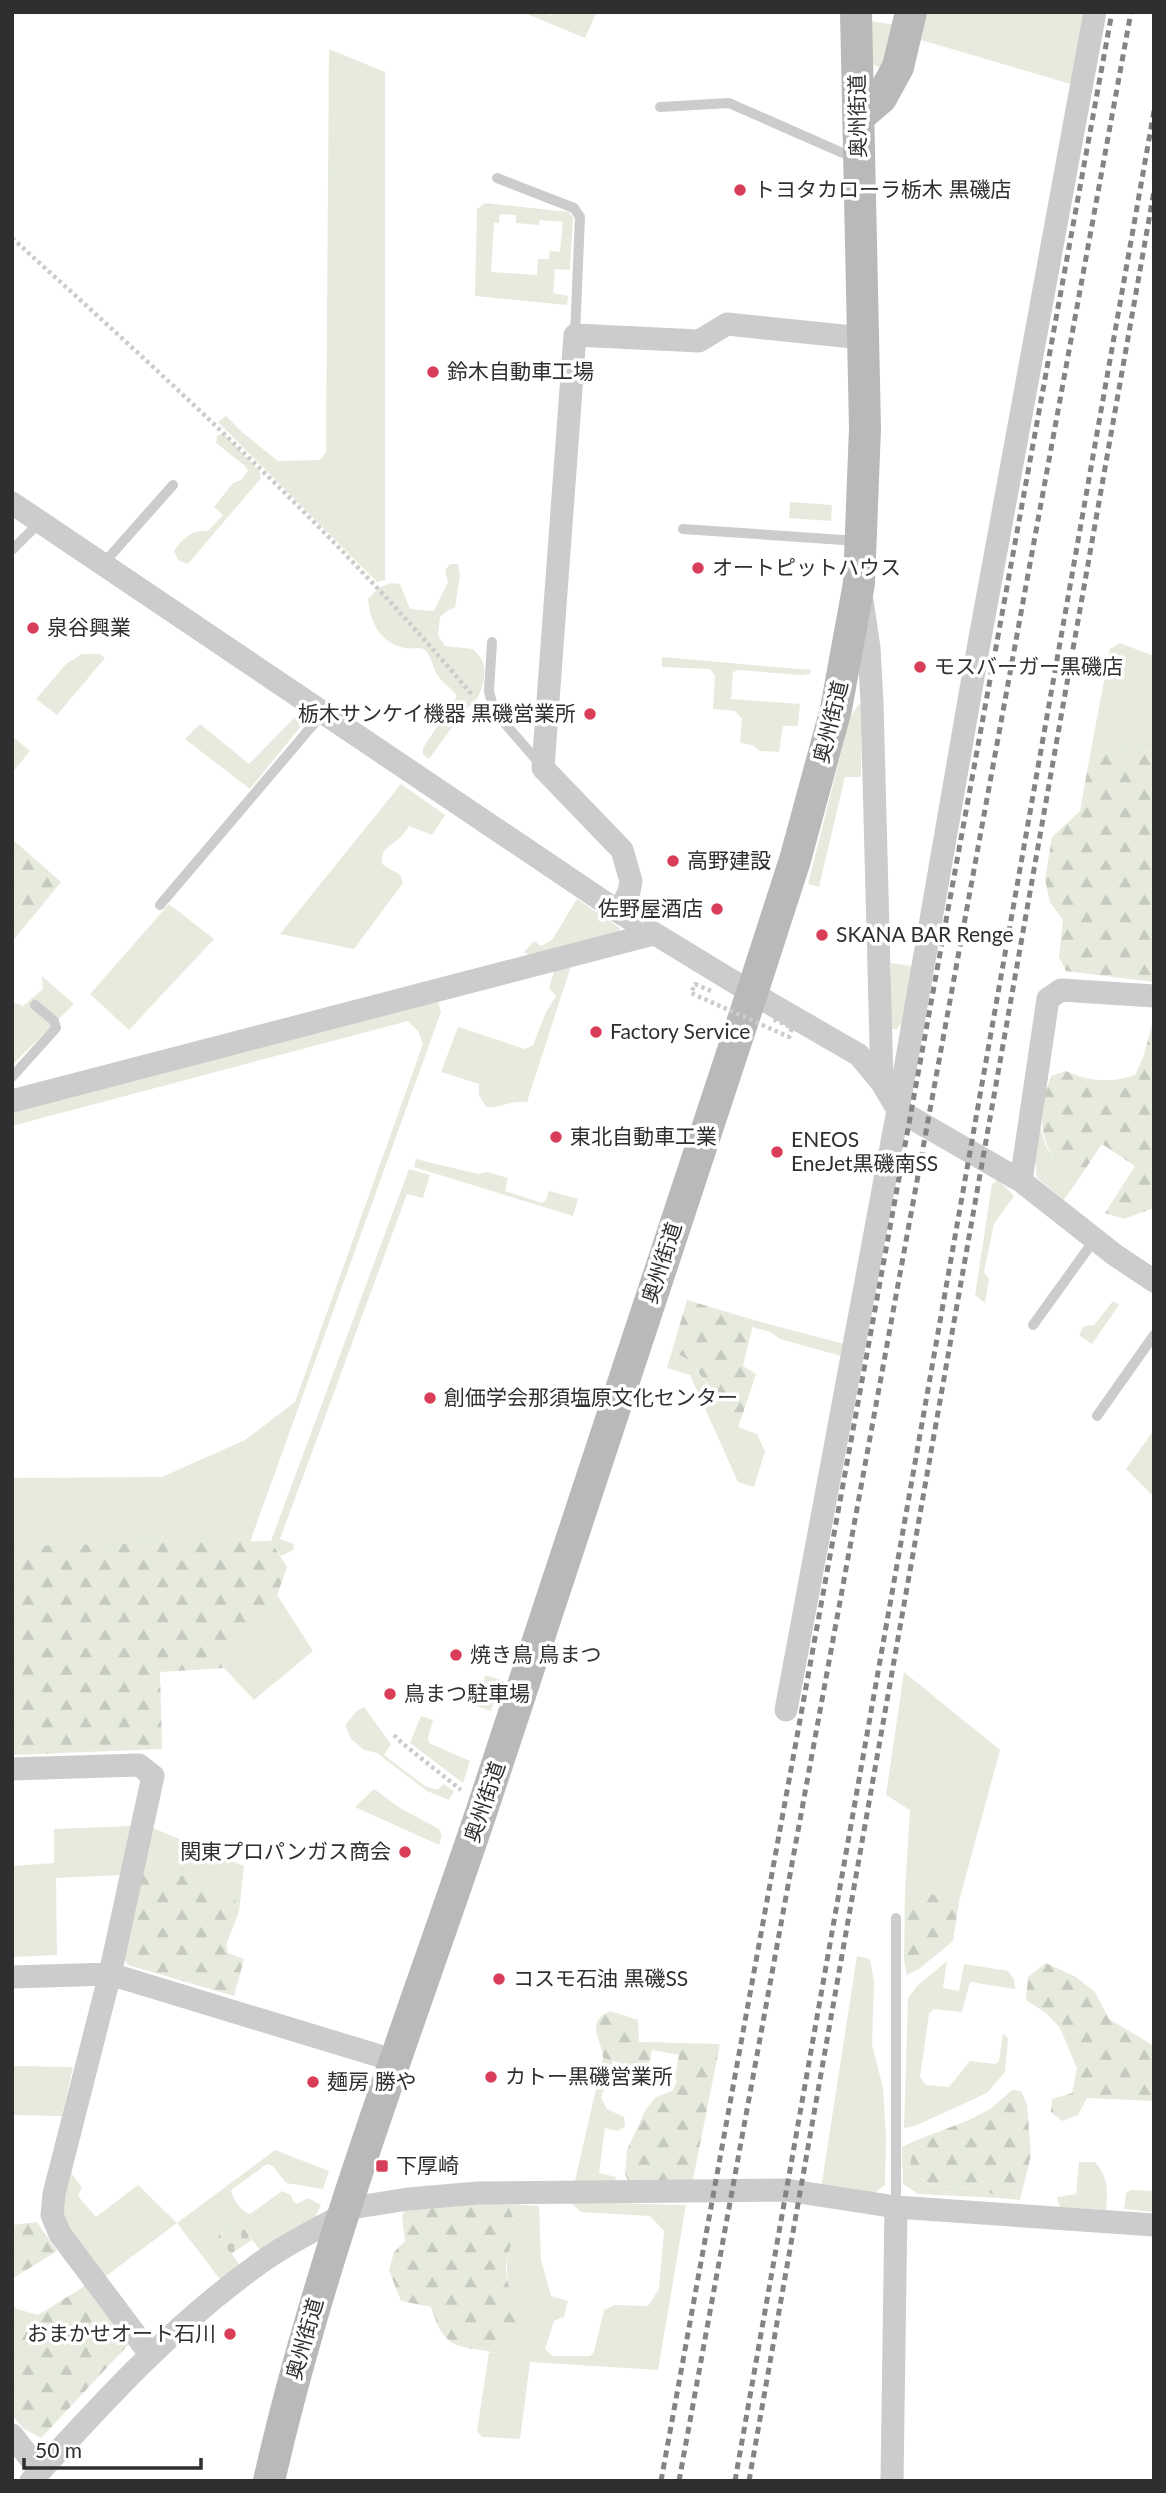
<svg xmlns="http://www.w3.org/2000/svg" width="1166" height="2493" font-family="Lato,'Noto Sans JP',sans-serif">
<defs>
<pattern id="forest-firs" width="22" height="20" patternUnits="userSpaceOnUse" patternTransform="scale(1.75)"><rect width="22" height="20" fill="#e6ebde"/><path d="M5 1l3.5 6h-7zM16 11l3.5 6h-7z" fill="#c6cabf"/></pattern>
<pattern id="cemetery-stones" width="16" height="16" patternUnits="userSpaceOnUse" patternTransform="scale(1.75)"><rect width="16" height="16" fill="#e6ebde"/><path d="M2 7V4a2 2 0 0 1 4 0v3zM10 15v-3a2 2 0 0 1 4 0v3z" fill="#c6cabf"/></pattern>
</defs>
<rect width="100%" height="100%" fill="#fff"/>
<!-- grass -->
<path fill="#e6ebde" fill-rule="evenodd" d="M522,12H542L550,15L558,12H597L585,38Z
M927,12H1087L1074,85L921,40Z
M871,21L896,25L883,65L878,67L873,64Z
M329,49L385,72V580L377,582L218,422L226,416L242,432L278,461L320,460L326,452Z
M485,203L569,212L573,218L570,270L555,269L553,293L568,296L567,305L475,296L477,209ZM500,214L516,215V223L539,225L540,220L563,222L560,252L550,251L549,259H538L537,275L491,272L494,223H499Z
M223,433L259,470L261,478L188,564L178,560L174,551C184,537 191,530 208,531L223,515L214,507L233,483L241,480L248,471L245,466L216,443L217,436Z
M790,502L832,505L831,521L789,518Z
M450,564H458L460,575L455,608L450,609L440,617L438,635L445,646L473,649C476,653 482,658 483,663C488,677 480,702 466,708L429,759L423,754V748L457,696C452,688 443,684 438,676C433,669 432,658 426,651C420,645 412,650 405,648C380,643 370,622 368,599C378,589 385,581 400,584L410,609L434,611L448,582L445,570Z
M1120,643L1154,656V752L1115,749L1089,761L1110,649Z
M82,654H100L105,658L57,715L36,699L66,664Z
M662,657L811,670L810,674L801,675L738,670L733,672L731,699L800,704L798,726H783L779,752L760,751L752,745L740,743L742,719L735,711L713,709L715,676L710,669L662,667Z
M859,704L862,705V714L861,777H845L819,887L808,884L850,717Z
M297,715L306,720L250,789L185,739L200,724L249,764Z
M12,736L30,751L12,773Z
M401,784L445,815L432,835L409,826C405,831 402,837 397,840C388,848 381,849 382,864L400,875L403,883L354,949L280,934Z
M577,899L620,928L616,936L531,957L524,952L534,941L541,946L552,940Z
M169,904L214,939L129,1030L90,994Z
M891,963L917,967L908,1015L897,1029H888Z
M571,966L527,1102C510,1100 502,1108 486,1107L479,1095V1084L441,1072L458,1027L525,1049L533,1045L546,1012L556,996L549,988L554,971Z
M42,976L74,1004L12,1065V1002L23,1006L43,989Z
M437,996L441,1012L250,1542L12,1546V1478L162,1477L245,1440L295,1402L423,1044L418,1031L408,1021L12,1126V1108Z
M1040,1126L1045,1144L1056,1164L1082,1174L1064,1200L1037,1178L1035,1157Z
M416,1159L478,1174L487,1172L508,1178L505,1191L542,1203L546,1200L549,1191L578,1199L573,1216L414,1167Z
M409,1169L430,1175L423,1198L407,1194L280,1539L294,1544L293,1550L281,1556L271,1541Z
M998,1180L1014,1196L994,1224L984,1272L989,1279L985,1303L975,1295L992,1184Z
M1113,1301L1119,1305L1092,1344L1079,1335L1084,1326L1094,1325Z
M754,1320L844,1344L841,1356L780,1339L770,1332L752,1327Z
M672,1351L693,1362L700,1376L732,1412L742,1416L738,1427L757,1434L765,1451L754,1487L738,1482L690,1375L667,1368Z
M1154,1430V1497L1126,1469Z
M277,1595L313,1651L254,1700L224,1668Z
M904,1672L1000,1750L959,1901L954,1897L905,1891L910,1810L886,1795Z
M485,1675L501,1680L491,1711L473,1705L486,1694L488,1688L484,1681Z
M364,1707L391,1744L384,1755L425,1786L438,1790L443,1784L454,1791L449,1800L427,1791L377,1753L364,1750L351,1739L345,1725L357,1711Z
M421,1716L433,1720L428,1738L429,1743L470,1761L463,1783L410,1743Z
M374,1789L400,1808L439,1829L442,1836L439,1845L355,1807Z
M132,1826L122,1875L56,1878L57,1955L13,1957L12,1866L54,1863V1829Z
M153,1828L244,1866L239,1912L234,1896L141,1870Z
M857,1956L870,1959L874,1982L872,2045L883,2088L886,2136L885,2185L869,2197L820,2195Z
M947,1961L943,1988L959,1991L964,1964L1008,1971L1014,1979L1015,1989L970,1982L962,2012L934,2009L929,2014L920,2077L926,2085L949,2087L970,2061L995,2064L999,2061L1003,2034L1008,2038L1005,2072L987,2093L915,2126L904,2128L908,1998L917,1986Z
M603,2058L613,2061L601,2098L607,2109L624,2117L625,2126L618,2131L605,2128L599,2173L616,2177L614,2185H574Z
M12,2066L73,2067L62,2116L12,2115Z
M912,2142L910,2171L929,2185L983,2189L999,2198L918,2194L903,2184L902,2147Z
M275,2150L329,2171L323,2189L286,2183L273,2166L267,2164L231,2190C232,2198 242,2212 250,2214L282,2191L291,2195L293,2201L297,2204L308,2198L321,2205L314,2220L262,2253L239,2221L219,2235L241,2267L222,2282L177,2223L106,2276L63,2221L60,2191L70,2172L82,2187L78,2196L96,2217L138,2185L177,2223Z
M1079,2162H1095C1108,2176 1108,2191 1106,2210L1060,2207L1057,2197L1076,2194Z
M1131,2190L1154,2191V2212L1124,2209L1126,2193Z
M570,2202L686,2205L658,2370L530,2362L520,2439L482,2437L477,2431L489,2352L498,2353L521,2323C514,2305 507,2287 507,2268C507,2242 524,2233 507,2204L539,2206L541,2260L551,2296L568,2301L564,2317L554,2321L545,2349L553,2356H590L594,2352L604,2310L615,2305L648,2306L659,2289L664,2231L650,2216L581,2212Z"/>
<!-- forest -->
<path fill="url(#forest-firs)" d="M1115,749L1154,752V982L1066,971L1059,957L1063,920L1050,902L1045,879L1052,837L1080,811L1089,761Z
M12,839L61,882L12,942Z
M1154,1017V1208L1124,1219L1105,1213L1135,1166L1102,1144L1082,1174L1056,1164C1038,1131 1038,1112 1051,1076L1066,1071C1090,1082 1110,1083 1135,1075L1144,1055Z
M687,1300L754,1320L743,1366L756,1374L742,1416L732,1412L700,1375L693,1362L672,1351Z
M271,1541L287,1567L277,1595L224,1668L160,1672L162,1749L12,1755V1546Z
M141,1870C175,1873 205,1878 234,1896L239,1912L226,1945L228,1953L244,1959L234,1996L128,1965L120,1955Z
M905,1891L954,1897L959,1901L953,1941L919,1969L907,1975L904,1960Z
M1046,1963L1076,1977L1095,1992L1109,2019L1154,2046V2101L1087,2098L1078,2115L1062,2121L1051,2112L1052,2099L1072,2093L1077,2068L1060,2028L1046,2013L1026,2000L1028,1977Z
M610,2011L638,2020L639,2042L720,2044L691,2189L630,2185L625,2174L627,2150L646,2109L656,2097L672,2091L677,2082L675,2076L679,2055L652,2050L648,2071L603,2058C602,2040 584,2022 610,2011Z
M1012,2090L1021,2091L1027,2105L1031,2155L1020,2200L999,2198L983,2189L930,2185L910,2171L912,2142L969,2120L990,2109Z
M486,2202L507,2204C523,2232 509,2240 506,2267C505,2287 519,2305 521,2324C521,2330 520,2335 520,2341L498,2353C456,2345 445,2351 431,2307L401,2301L389,2270L394,2252L405,2241L402,2216L406,2208Z
M37,2222L57,2251L12,2279V2225Z
M85,2286L129,2344L41,2438L24,2429L12,2415V2304L17,2309L38,2315Z"/>
<!-- cemetery -->
<path fill="url(#cemetery-stones)" d="M239,2221L252,2240L231,2254L218,2236Z"/>
<g fill="none" stroke-linecap="round" stroke-linejoin="round">
<!-- path -->
<path stroke="#ccc" stroke-width="4.5" stroke-dasharray="3.5 3.5" stroke-linecap="butt" d="M12,238C173,384 334,530 473,696
M394,1735L402,1743L461,1790"/>
<!-- lane -->
<path stroke="#ccc" stroke-width="10" d="M660,107L729,103L854,158
M497,178L574,208L580,217L575,335
M683,529L858,541
M12,550L40,522
M103,564L173,485
M492,642L489,691L494,711L540,764
M160,905L323,713
M12,1077L56,1028L54,1021L35,1005
M1033,1325L1095,1239
M1097,1416L1154,1335
M896,1918V2207"/>
<!-- street -->
<path stroke="#ccc" stroke-width="23" d="M12,503L619,912L752,993L859,1055L882,1083L898,1110L1021,1181L1115,1255L1154,1281
M862,600L869,648L872,702L882,1083
M619,912L629,892L631,881L622,850L543,768L575,335L699,341L727,324L862,338
M12,1101L653,934
M1021,1181L1048,999L1061,990L1154,996
M786,1710L898,1110L976,660L1095,12
M12,1769L139,1765L153,1776L110,1974L54,2194L52,2215L60,2234L150,2354
M12,1977L110,1974L396,2061
M345,2209L408,2199L478,2193L786,2190L896,2207L1154,2225
M12,2435L40,2471
M31,2481C102,2403 173,2325 260,2263C286,2244 315,2230 343,2215
M892,2481L896,2207"/>
<!-- secondary -->
<path stroke="#b9b9b9" stroke-width="32" d="M859,117L881,98L898,67L911,12
M269,2481C321,2251 408,2030 483,1807C574,1536 662,1264 752,993L795,860L836,709L859,583L865,428L856,12"/>
<!-- rail -->
<path stroke="#848484" stroke-width="5" stroke-dasharray="7 5" stroke-linecap="butt" d="M661,2481L1112,12
M679,2481L1131,12
M735,2481L1154,111
M749,2481L1154,191"/>
<!-- path-bridge -->
<path stroke="#ccc" stroke-width="4.5" stroke-dasharray="3.5 3.5" stroke-linecap="butt" d="M711,991L695,984L691,993L789,1037L792,1028L773,1019"/>
</g>
<!-- markers -->
<g fill="#d83e59" stroke="#fff" stroke-width="2.5">
<circle cx="740" cy="190" r="7"/>
<circle cx="433" cy="372" r="7"/>
<circle cx="698" cy="568" r="7"/>
<circle cx="33" cy="628" r="7"/>
<circle cx="920" cy="667" r="7"/>
<circle cx="590" cy="714" r="7"/>
<circle cx="673" cy="861" r="7"/>
<circle cx="717" cy="909" r="7"/>
<circle cx="822" cy="935" r="7"/>
<circle cx="596" cy="1032" r="7"/>
<circle cx="556" cy="1137" r="7"/>
<circle cx="777" cy="1152" r="7"/>
<circle cx="430" cy="1398" r="7"/>
<circle cx="456" cy="1655" r="7"/>
<circle cx="390" cy="1694" r="7"/>
<circle cx="405" cy="1852" r="7"/>
<circle cx="499" cy="1979" r="7"/>
<circle cx="491" cy="2077" r="7"/>
<circle cx="313" cy="2082" r="7"/>
<rect x="375" y="2159" width="14" height="14" rx="3.5"/>
<circle cx="230" cy="2334" r="7"/>
</g>
<g text-anchor="middle" stroke-width="7" stroke-linejoin="round" paint-order="stroke">
<!-- street labels -->
<g font-size="21" fill="#2f2f2f" stroke="#fff">
<text transform="translate(858 116) rotate(-91)" y="7">奥州街道</text>
<text transform="translate(831 722) rotate(-76)" y="7">奥州街道</text>
<text transform="translate(662 1263) rotate(-72)" y="7">奥州街道</text>
<text transform="translate(485 1802) rotate(-71)" y="7">奥州街道</text>
<text transform="translate(305 2339) rotate(-74)" y="7">奥州街道</text>
</g>
<!-- poi labels -->
<g font-size="21" fill="#2f2f2f" stroke="#fff" text-anchor="start">
<text x="754" y="197">トヨタカローラ栃木 黒磯店</text>
<text x="447" y="379">鈴木自動車工場</text>
<text x="712" y="575">オートピットハウス</text>
<text x="47" y="635">泉谷興業</text>
<text x="934" y="674">モスバーガー黒磯店</text>
<text x="576" y="721" text-anchor="end">栃木サンケイ機器 黒磯営業所</text>
<text x="687" y="868">高野建設</text>
<text x="703" y="916" text-anchor="end">佐野屋酒店</text>
<text x="836" y="942">SKANA BAR Renge</text>
<text x="610" y="1039">Factory Service</text>
<text x="570" y="1144">東北自動車工業</text>
<text x="791" y="1147">ENEOS<tspan x="791" dy="24">EneJet黒磯南SS</tspan></text>
<text x="444" y="1405">創価学会那須塩原文化センター</text>
<text x="470" y="1662">焼き鳥 鳥まつ</text>
<text x="404" y="1701">鳥まつ駐車場</text>
<text x="391" y="1859" text-anchor="end">関東プロパンガス商会</text>
<text x="513" y="1986">コスモ石油 黒磯SS</text>
<text x="505" y="2084">カトー黒磯営業所</text>
<text x="327" y="2089">麺房 勝や</text>
<text x="396" y="2173">下厚崎</text>
<text x="216" y="2341" text-anchor="end">おまかせオート石川</text>
</g>
</g>
<!-- border -->
<rect width="1166" height="2493" fill="none" stroke="#2f2f2f" stroke-width="28"/>
<!-- scale -->
<path d="M24 2458v10h177v-10" fill="none" stroke="#2f2f2f" stroke-width="3.5"/>
<text x="35" y="2458" font-size="21" fill="#2f2f2f" stroke="#ffffff" stroke-width="5" paint-order="stroke">50 m</text>
</svg>
